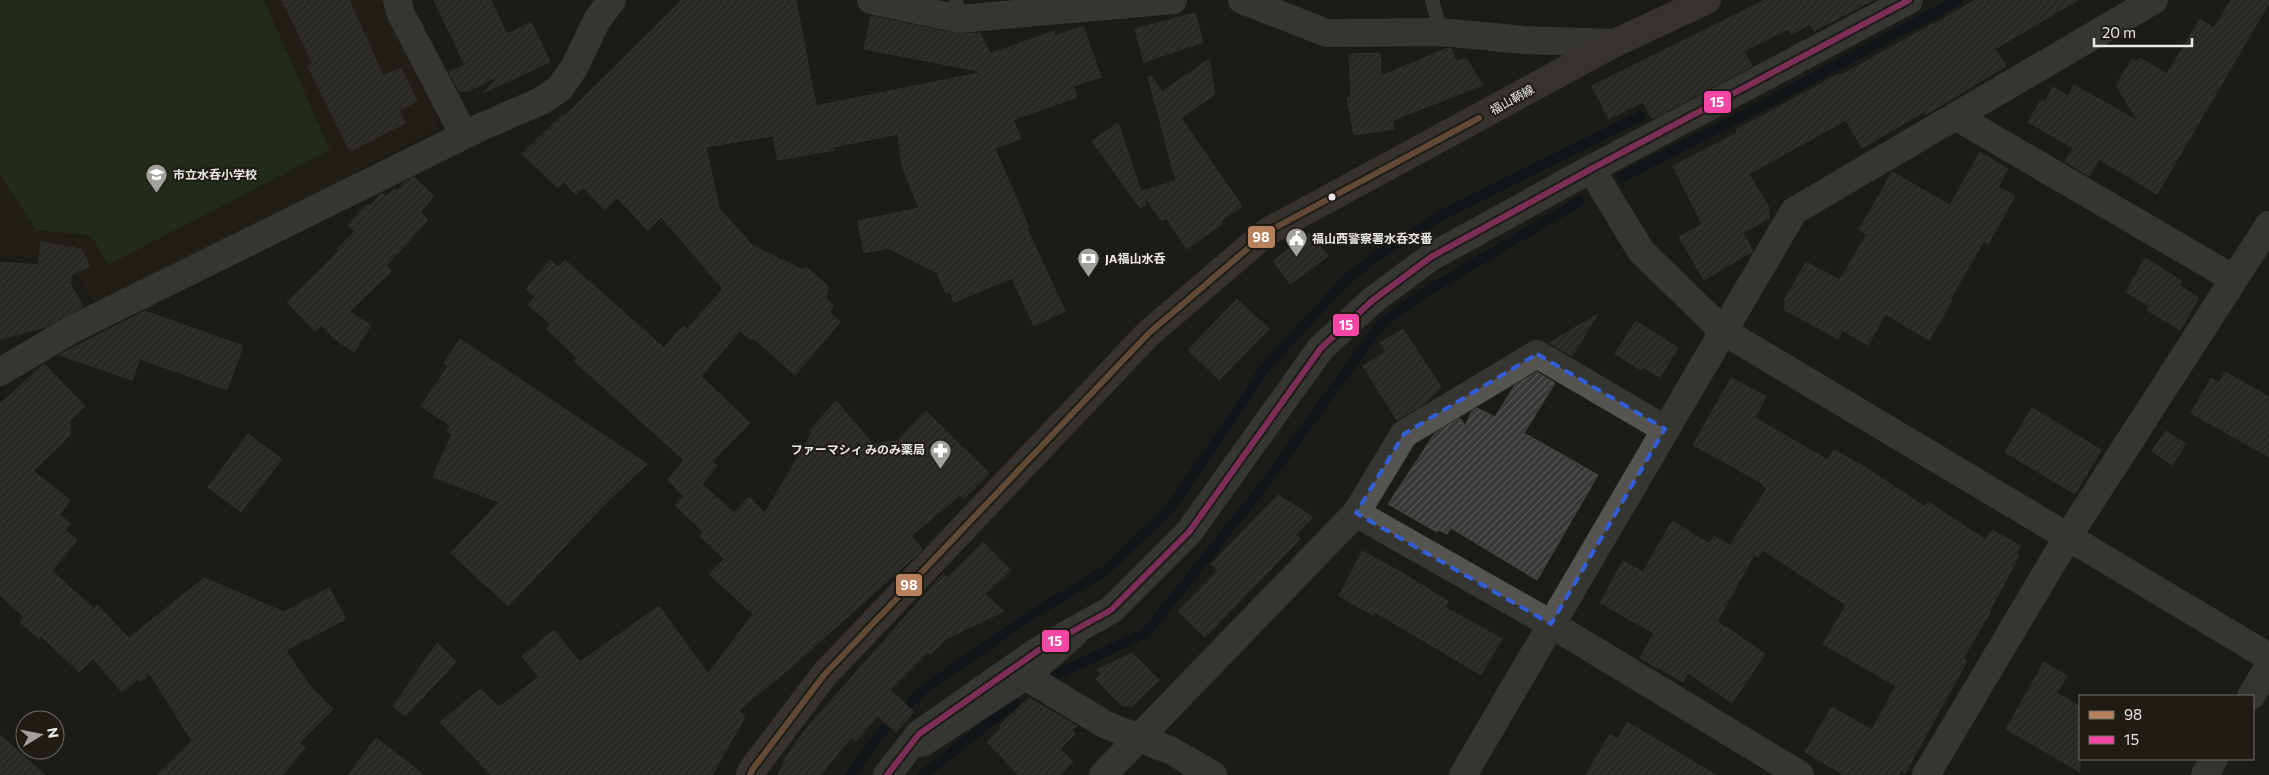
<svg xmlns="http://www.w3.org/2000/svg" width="2269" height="775" font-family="Commissioner,'Noto Sans JP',sans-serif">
<defs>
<pattern id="building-hatch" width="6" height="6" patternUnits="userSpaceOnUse" patternTransform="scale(1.25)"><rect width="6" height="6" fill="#3a3836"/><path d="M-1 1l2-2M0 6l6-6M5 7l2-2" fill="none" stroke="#575553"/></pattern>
</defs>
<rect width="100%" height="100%" fill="#1c1b17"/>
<!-- built -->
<path fill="#262316" d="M0,0H384L439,120L436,131L96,305L65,258L0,256Z"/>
<!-- garden -->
<path fill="#2a3c1d" d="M0,0H264L330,150L108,265L91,235L36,230L0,175Z"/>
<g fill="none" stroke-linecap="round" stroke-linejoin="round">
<!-- stream -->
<path stroke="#030f19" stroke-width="10" d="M1622,177L1759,107L1958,0
M1051,677L1146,633L1261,489L1381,324L1421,295L1580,201
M911,703L923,690L1031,615L1105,571L1170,509L1247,396L1263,370L1346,280L1375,257L1444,214L1641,116
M850,775L884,729
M923,775L1015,702"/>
</g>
<!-- building -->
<path fill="url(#building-hatch)" stroke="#474543" d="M282,0H349L383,76L401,68L417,101L399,110L405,123L350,151L308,66L313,64Z
M434,0H491L507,34L531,22L550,62L483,93L500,75L468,91H459L449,72L465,65Z
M682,0H796L816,106L983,72L864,49L871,16L956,34L980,33L990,54L1054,31L1055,36L1083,26L1101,77L1073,86L1077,97L1013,120L1021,139L995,148L1029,228L1027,229L1065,311L1034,326L1012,278L954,302L950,292L946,293L937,273L888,248L864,253L858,221L919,208L902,166L898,134L833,147L834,150L778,160L773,136L706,147L719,208L752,245L803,270L806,267L828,286L826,299L834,306L829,312L840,322L795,375L753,338L751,340L740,331L701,376L750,423L712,461L717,466L702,484L734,513L749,497L765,513L812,433L809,431L836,401L873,444L897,441L926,411L989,473L964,499L960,495L911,536L922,549L920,552L796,663L739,710L745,717L712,775H491L440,722L481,689L499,707L539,677L522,656L554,630L580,662L659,606L708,674L753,614L709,574L724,559L700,536L703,532L675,505L684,496L668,480L684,460L574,361L577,358L547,329L551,324L528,305L535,297L526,289L550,260L558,267L565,260L664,348L683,326L687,329L723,289L661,217L648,230L617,198L605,210L583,187L576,195L564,182L558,188L522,154L562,115L564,117Z
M1765,0H1873L1814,31L1810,24L1791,35L1788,29L1744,51L1752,66L1652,119L1643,102L1609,119L1592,86Z
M1975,0H2078L1995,49L2006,66L1925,115L1927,110L1862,148L1846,120L1749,174L1769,208V218L1743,233L1753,251L1704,280L1679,237L1702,224L1673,166L1737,133L1736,130L1839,74L1840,76L1934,23L1935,24Z
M2231,0H2269V3L2157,194L2099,159L2089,176L2065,161L2073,148L2028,122L2041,100L2045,102L2053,87L2068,96L2074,85L2138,121L2116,85L2132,59L2137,62L2140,58L2167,74L2200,19L2214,28Z
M1195,13L1203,42L1144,62L1135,29Z
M1448,48L1451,49L1456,61L1466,58L1483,85L1393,120L1394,129L1354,135L1347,97H1351L1349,54L1380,53L1381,76Z
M1209,59L1215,94L1181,118L1242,206L1221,221L1223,223L1187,249L1166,218L1162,221L1142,194L1146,205L1140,208L1092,141L1118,123L1141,191L1176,181L1148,77L1152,76L1162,92Z
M1980,152L2008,169L1998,187L2015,196L1988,244L1984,241L1950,299L1952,300L1929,340L1885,314L1868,345L1842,330L1838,339L1785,310V299L1806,262L1840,280L1867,234L1859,230L1892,172L1950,205Z
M414,177L434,196L420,212L428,220L386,266L391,271L349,312L371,325L354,352L336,340L321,325L315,331L287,302L339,251L337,249L355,231L348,225L367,204L370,206L382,193L386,197L394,189L397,191L405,182Z
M1309,233L1328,256L1290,284L1273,261Z
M41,242L81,249L90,266L70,276L72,280L69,281L83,307L46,327L0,339V262L38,265Z
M2145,258L2182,281L2179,285L2199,298L2180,330L2147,310L2149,306L2126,292Z
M1237,299L1269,329L1219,380L1188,350Z
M145,311L243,346L227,390L140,359L132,380L59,355Z
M1598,314L1572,356L1549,343Z
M1636,321L1678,348L1660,377L1643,367L1641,370L1615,354Z
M1403,329L1441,387L1425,403L1397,420L1363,366L1386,352L1380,343Z
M460,339L647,464L604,505L508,606L451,553L499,502L433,477L452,434L447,431L451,426L421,406L448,366L444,363Z
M44,364L85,406L70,421V435L33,471L70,500L59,515L70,523L65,530L77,540L52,571L94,609L97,605L129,638L204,578L284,612L329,588L346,619L286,650L308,684L333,709L299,743L305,748L282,775H157L192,741L150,674L140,682L138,679L122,692L93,658L79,672L41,636L39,639L20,622L24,617L0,595V404Z
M1537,372L1555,383L1524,433L1598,475L1537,580L1451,528L1447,534L1439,530L1437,532L1388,504L1435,433L1460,418L1465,426L1472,411L1477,408L1495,417L1515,385Z
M2225,372L2269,397V457L2191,413L2211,378L2219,383Z
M1731,378L1766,396L1755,418L1828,460L1834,450L1868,469L1925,507L1928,502L1986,540L1992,530L2020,546L2016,554L2019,556L1989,612L1990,613L1963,658L1967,661L1905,773L1901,770L1898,775H1844L1805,752L1832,707L1872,730L1896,686L1823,644L1846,605L1763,550L1758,557L1754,555L1717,621L1765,654L1732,703L1688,673L1683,682L1640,658L1654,633L1600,603L1623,561L1643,572L1672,521L1710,544L1714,536L1730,545L1767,488L1763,486L1764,484L1693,445Z
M2032,408L2101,450L2075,494L2005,452Z
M2166,431L2186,444L2172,465L2152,451Z
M248,434L282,459L241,512L208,487Z
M1278,495L1313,517L1296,534L1300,539L1205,637L1178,611L1218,570L1211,564Z
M983,542L1011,570L985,594L1004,611L946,639L930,655L928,652L890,690L914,712L896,732L878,716L856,741L852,737L820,775H778L786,757L804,731L943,574L947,578Z
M1362,551L1399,571L1448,601L1445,607L1502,639L1481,675L1375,612L1373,615L1339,596Z
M437,643L456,662L405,716L393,706Z
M1132,653L1159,680L1132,706H1122L1096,679L1101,674L1097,670Z
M2044,662L2067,676L2057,693L2080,707V772L2006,729Z
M1029,698L1077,726L1072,730L1075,734L1060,749L1073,762L1060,775H1019L987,742L1001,728L999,726Z
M1627,722L1716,775H1586L1610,734L1618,739Z
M0,735L45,775H0Z
M376,738L424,775H348Z"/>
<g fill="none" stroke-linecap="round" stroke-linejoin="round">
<!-- lane -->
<path stroke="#555450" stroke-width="14" d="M956,0L959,19
M1432,0L1441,32
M907,753L926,749L1032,680L1079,639"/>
<!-- street -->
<path stroke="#555450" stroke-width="28" d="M397,0L401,14L464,135
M871,0L959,19L1173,0
M1242,0L1327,33L1441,32L1524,40L1615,43
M1955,116L2234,279
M1591,169L1641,251L1723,331L2269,657
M0,372L71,330L481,127L541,101L559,89L574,68L597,20L612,0
M1356,513L1551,624L1800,775
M1032,680L1106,725L1172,751L1213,775
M887,775L919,734L1039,650L1111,610L1189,532L1321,348L1373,300L1431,257L1591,169L1909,0
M1103,775L1356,513L1404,434L1537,354L1665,429
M1463,775L1794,211L2154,0
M1926,775L2067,538L2269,225"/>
<!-- secondary -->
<path stroke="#55534e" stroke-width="28" d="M2251,696L2269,666
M2205,775L2214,759"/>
<!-- primary -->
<path stroke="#57514b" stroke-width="28" d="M750,775L752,770L824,675L1149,333L1267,232L1615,43L1707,0"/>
<defs>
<path id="bus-1" d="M750,775L752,770L824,675L1149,333L1267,232L1479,118"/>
<path id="bus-2" d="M887,775L919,734L1039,650L1111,610L1189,532L1321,348L1373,300L1431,257L1591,169L1909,0"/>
</defs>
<!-- bus-1 casing -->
<use href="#bus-1" stroke="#1e1c15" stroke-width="10"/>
<!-- bus-2 casing -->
<use href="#bus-2" stroke="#1e1c15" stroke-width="10"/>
<!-- bus-1 -->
<use href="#bus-1" stroke="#b6815c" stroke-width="6"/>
<!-- bus-2 -->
<use href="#bus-2" stroke="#f346a5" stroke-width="6"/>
</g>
<!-- marked area -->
<path d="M0 0H2269V775H0ZM1537,354L1665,429L1551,624L1356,513L1404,434Z" fill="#1c1b17" fill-opacity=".55" fill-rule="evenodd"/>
<path fill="none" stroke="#325ed9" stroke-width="4" stroke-dasharray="10 6" stroke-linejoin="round" d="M1537,354L1665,429L1551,624L1356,513L1404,434Z"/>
<!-- icons -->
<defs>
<symbol id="school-pin" viewBox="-11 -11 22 30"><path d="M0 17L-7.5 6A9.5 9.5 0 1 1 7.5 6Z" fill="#a2a19c" stroke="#1e1c15"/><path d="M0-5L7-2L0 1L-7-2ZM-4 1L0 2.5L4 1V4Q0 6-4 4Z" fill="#fff"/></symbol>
<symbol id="civic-pin" viewBox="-11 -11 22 30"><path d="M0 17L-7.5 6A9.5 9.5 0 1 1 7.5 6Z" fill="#a2a19c" stroke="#1e1c15"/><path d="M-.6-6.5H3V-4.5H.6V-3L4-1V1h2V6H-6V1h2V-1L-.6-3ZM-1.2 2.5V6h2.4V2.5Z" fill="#fff"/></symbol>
<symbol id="bank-pin" viewBox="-11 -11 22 30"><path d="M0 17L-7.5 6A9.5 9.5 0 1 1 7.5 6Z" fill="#a2a19c" stroke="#1e1c15"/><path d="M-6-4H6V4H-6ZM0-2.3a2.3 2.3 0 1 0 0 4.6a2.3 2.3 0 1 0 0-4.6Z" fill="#fff"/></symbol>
<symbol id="pharmacy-pin" viewBox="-11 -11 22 30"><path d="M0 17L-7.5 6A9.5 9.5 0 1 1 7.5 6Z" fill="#a2a19c" stroke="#1e1c15"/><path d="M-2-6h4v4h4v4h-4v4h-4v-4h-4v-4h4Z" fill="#fff"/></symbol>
</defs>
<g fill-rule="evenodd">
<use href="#school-pin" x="144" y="162" width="25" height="34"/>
<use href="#civic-pin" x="1284" y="226" width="25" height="34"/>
<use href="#bank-pin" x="1076" y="246" width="25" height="34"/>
<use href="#pharmacy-pin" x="928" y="438" width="25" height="34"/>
</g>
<!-- markers -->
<circle fill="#eae9e4" stroke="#1e1c15" stroke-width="2" cx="1332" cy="197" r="4.5"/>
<g text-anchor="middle" stroke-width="4" stroke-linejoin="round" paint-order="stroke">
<!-- street labels -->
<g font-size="12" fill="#eae9e4" stroke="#1e1c15">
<text transform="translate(1512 100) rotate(-29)" y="4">福山鞆線</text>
</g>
<!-- poi labels -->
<g font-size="12" font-weight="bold" fill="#eae9e4" stroke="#1e1c15" text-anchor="start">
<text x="173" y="179">市立水呑小学校</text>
<text x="1312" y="243">福山西警察署水呑交番</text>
<text x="1105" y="263">JA福山水呑</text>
<text x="925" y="454" text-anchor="end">ファーマシィ みのみ薬局</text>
</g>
</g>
<g stroke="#1e1c15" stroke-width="2">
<rect x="1703" y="90" width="29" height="24" rx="5" fill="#f346a5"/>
<rect x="1247" y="225" width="29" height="24" rx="5" fill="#b6815c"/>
<rect x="1332" y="313" width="28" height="24" rx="5" fill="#f346a5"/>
<rect x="895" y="573" width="28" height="24" rx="5" fill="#b6815c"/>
<rect x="1041" y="629" width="29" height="24" rx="5" fill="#f346a5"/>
</g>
<g font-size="14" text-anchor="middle" font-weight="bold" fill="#fff">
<text x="1717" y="107">15</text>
<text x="1261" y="242">98</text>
<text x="1346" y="330">15</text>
<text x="909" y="590">98</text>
<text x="1055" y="646">15</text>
</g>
<!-- legend -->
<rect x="2079" y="695" width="175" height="65" fill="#1e1c15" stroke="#706e68"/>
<rect x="2089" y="711" width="25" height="8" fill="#b6815c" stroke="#706e68"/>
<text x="2124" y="720" font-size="15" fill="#eae9e4">98</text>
<rect x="2089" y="736" width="25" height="8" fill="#f346a5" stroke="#706e68"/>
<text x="2124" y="745" font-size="15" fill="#eae9e4">15</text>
<!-- north arrow -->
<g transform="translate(40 735) rotate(80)"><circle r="24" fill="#1e1c15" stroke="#706e68"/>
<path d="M0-4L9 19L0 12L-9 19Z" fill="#a2a19c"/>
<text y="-8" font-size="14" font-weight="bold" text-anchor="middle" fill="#eae9e4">N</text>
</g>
<!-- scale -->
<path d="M2094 38v8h98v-8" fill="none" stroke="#eae9e4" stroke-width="2.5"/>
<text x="2102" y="38" font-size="15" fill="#eae9e4" stroke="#1e1c15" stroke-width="4" paint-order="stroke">20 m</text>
</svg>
